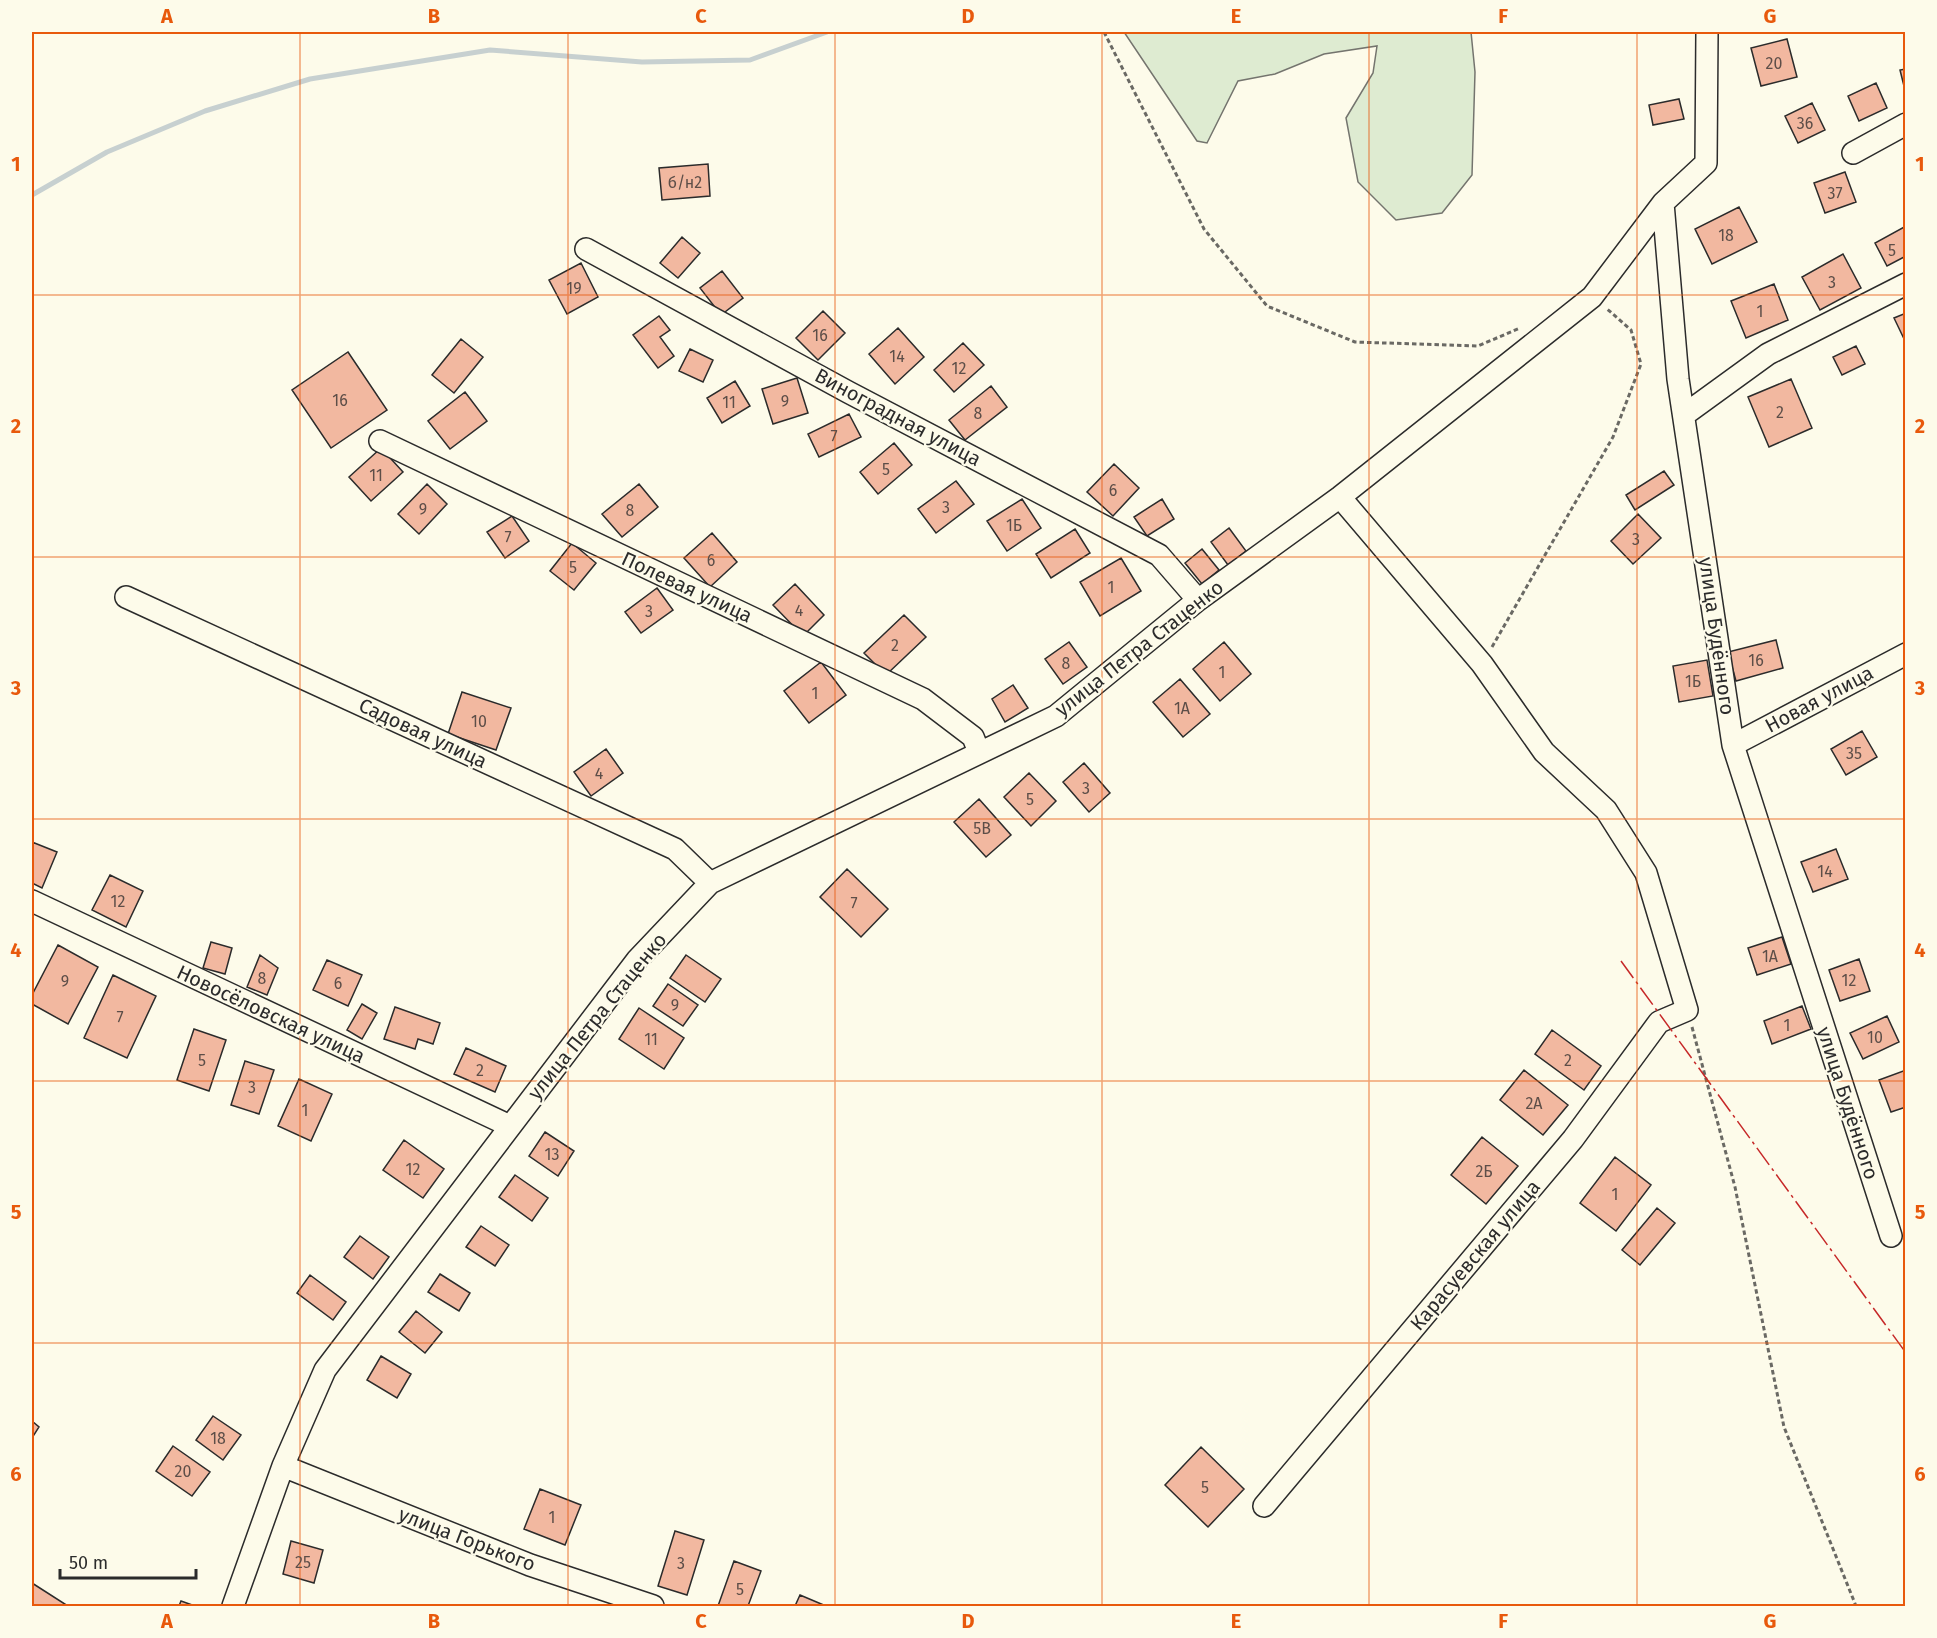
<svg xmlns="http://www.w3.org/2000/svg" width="1937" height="1638" font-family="'Fira Sans',sans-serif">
<rect width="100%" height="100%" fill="#fdfbea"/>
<!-- green -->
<path fill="#deebd1" stroke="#74746e" stroke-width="1.5" d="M1124,32H1471L1475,72L1472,175L1442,213L1396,220L1358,182L1346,118L1373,73L1377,46L1324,54L1275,74L1238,81L1207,143L1197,141Z"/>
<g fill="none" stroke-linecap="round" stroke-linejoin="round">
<!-- stream -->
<path stroke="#c7d0d0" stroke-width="5" d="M32,195L107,152L205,111L310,79L490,50L642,62L750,60L827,32"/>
</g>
<!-- building -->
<path fill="#f2b8a0" stroke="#2b2b2b" stroke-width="1.5" d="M1787,39L1797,77L1761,86L1751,48Z
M1906,69V94L1900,70Z
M1876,83L1887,108L1859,121L1848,96Z
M1679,99L1684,119L1653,125L1649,105Z
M1812,103L1825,130L1798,143L1785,116Z
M708,164L710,196L662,200L659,168Z
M1845,172L1856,202L1825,213L1814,183Z
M1739,207L1757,242L1712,264L1695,229Z
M1906,226V256L1887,266L1875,243Z
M682,237L700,253L678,278L660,263Z
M1843,254L1861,288L1820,310L1802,277Z
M581,263L598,297L567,314L549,280Z
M722,271L743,298L721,315L700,288Z
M1774,284L1788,320L1746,338L1731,301Z
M823,311L845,333L818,360L796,338Z
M1906,313V343L1894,318Z
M659,316L670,330L660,337L674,356L658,368L633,335Z
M898,328L924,357L895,384L869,354Z
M461,339L483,357L454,393L432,375Z
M963,343L984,365L954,392L934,370Z
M1856,346L1865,364L1842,375L1833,357Z
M690,349L713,360L703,382L679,371Z
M348,352L387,410L331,448L292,390Z
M797,378L808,413L773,424L762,389Z
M1791,379L1812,428L1769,447L1748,397Z
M735,381L750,406L722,423L707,398Z
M991,386L1007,407L965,440L949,420Z
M465,392L487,421L450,449L428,421Z
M849,414L861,437L819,457L808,434Z
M894,443L912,465L878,494L860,472Z
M381,448L403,472L371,501L349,477Z
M1114,464L1139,488L1113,516L1087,492Z
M1664,471L1674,485L1635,510L1626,495Z
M956,481L974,504L936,533L918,509Z
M427,484L447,504L419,534L398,514Z
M639,484L658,507L622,537L602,514Z
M1022,499L1041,528L1007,551L987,521Z
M1162,499L1174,519L1147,536L1134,517Z
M1638,514L1661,538L1633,564L1611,541Z
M512,516L529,541L505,558L487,532Z
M1229,528L1246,551L1228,565L1211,542Z
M1075,529L1090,553L1051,578L1036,554Z
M712,533L737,562L710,587L684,558Z
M572,543L596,563L574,590L550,571Z
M1202,549L1219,570L1202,584L1185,563Z
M1121,558L1141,591L1100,616L1080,582Z
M795,584L824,615L803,636L773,605Z
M657,588L673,610L641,633L625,612Z
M904,615L926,637L886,675L864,653Z
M1776,640L1783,668L1736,681L1728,652Z
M1069,642L1087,667L1063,684L1045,659Z
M1224,642L1251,674L1220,701L1193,669Z
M1707,660L1713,696L1679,702L1673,666Z
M821,662L846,695L809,723L784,691Z
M1180,679L1210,714L1183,737L1153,702Z
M1013,685L1028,708L1005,722L992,699Z
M462,692L511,708L496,750L448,734Z
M1862,731L1877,757L1846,775L1831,749Z
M606,749L623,773L591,796L574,772Z
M1084,763L1110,793L1089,812L1063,782Z
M1029,773L1056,801L1031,826L1004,797Z
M979,799L1011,835L986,857L954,822Z
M32,842L57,852L42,888L32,883Z
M1836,849L1848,879L1813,892L1801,862Z
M847,869L888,909L861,937L820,897Z
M110,875L143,891L126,927L92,910Z
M1782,937L1791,964L1757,975L1748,948Z
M211,942L232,948L225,974L203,968Z
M58,945L98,967L68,1024L32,1004V995Z
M260,955L278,968L267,995L247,987Z
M686,955L721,979L705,1002L670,978Z
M1859,959L1870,991L1840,1001L1829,970Z
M327,960L362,975L348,1006L313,990Z
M113,975L156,996L127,1058L84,1038Z
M668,984L698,1005L683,1026L653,1006Z
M362,1004L377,1013L362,1039L347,1030Z
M1802,1006L1811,1029L1772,1044L1764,1021Z
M395,1007L440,1023L433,1044L418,1039L415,1049L384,1039Z
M639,1008L684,1038L664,1069L619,1039Z
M1887,1016L1899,1042L1863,1059L1850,1033Z
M194,1029L226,1040L209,1091L177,1080Z
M1552,1030L1601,1066L1584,1090L1535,1054Z
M466,1048L506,1066L495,1092L454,1074Z
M245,1061L274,1070L259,1114L231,1105Z
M1524,1070L1568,1105L1543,1135L1500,1100Z
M1906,1070V1107L1891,1112L1879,1080Z
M299,1079L332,1094L311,1141L278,1126Z
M545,1132L574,1151L558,1176L529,1156Z
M1482,1137L1518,1166L1486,1204L1451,1175Z
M404,1140L444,1169L423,1198L383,1170Z
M1615,1157L1651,1185L1616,1231L1580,1203Z
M515,1175L548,1198L532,1221L499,1197Z
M1657,1208L1675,1223L1640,1265L1622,1250Z
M481,1226L509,1245L495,1266L466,1247Z
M360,1236L389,1257L373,1279L344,1257Z
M440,1274L470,1293L459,1311L428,1292Z
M310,1275L346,1302L333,1320L297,1293Z
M416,1311L442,1332L425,1353L399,1332Z
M381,1356L411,1374L397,1398L367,1380Z
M213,1416L241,1435L223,1460L196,1440Z
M32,1421L39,1427L32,1438Z
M173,1446L210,1472L192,1496L156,1471Z
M1201,1447L1244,1489L1208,1527L1165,1485Z
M540,1489L581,1505L565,1545L524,1529Z
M675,1531L704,1540L687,1595L658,1586Z
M291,1541L323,1550L314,1583L283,1574Z
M734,1561L761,1571L748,1606H718Z
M32,1583L68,1606H32Z
M800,1595L826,1606H795Z
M181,1601L195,1606H179Z"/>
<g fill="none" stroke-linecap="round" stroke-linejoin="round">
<defs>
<path id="minor" d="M1853,153L1906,124
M1663,203L1678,379L1733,745L1891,1236
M586,249L848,392L1159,555L1198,600
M1684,415L1768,354L1906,284
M380,441L923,699L973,737L979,752
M126,597L675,849L710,883
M1733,745L1906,654
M32,901L510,1126
M283,1466L530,1565L653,1606
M1264,1506L1573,1139L1659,1022L1687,1010L1646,873L1606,810L1544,752L1482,664L1340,497
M233,1606L283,1466L325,1370L637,960L710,883L1056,716L1198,600L1340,497L1592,297L1663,203L1706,163L1707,32"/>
</defs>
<!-- minor casing -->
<use href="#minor" stroke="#2b2b2b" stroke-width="24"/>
<!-- path -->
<path stroke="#6a6964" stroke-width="3" stroke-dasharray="4.5 3" stroke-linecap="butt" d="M1104,32L1204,229L1267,306L1355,342L1478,346L1520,328
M1492,647L1613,437L1641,364L1631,330L1606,308
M1692,1027L1735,1187L1784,1427L1856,1606"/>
<!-- minor -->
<use href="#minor" stroke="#fdfbea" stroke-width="21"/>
<!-- power -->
<path stroke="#c62828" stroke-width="1.5" stroke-dasharray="21 4.5 3 4.5" stroke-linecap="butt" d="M1621,961L1906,1353"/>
</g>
<!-- grid -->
<path fill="none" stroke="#e8590c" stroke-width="1.5" stroke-opacity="0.55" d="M300,32V1606M568,32V1606M835,32V1606M1102,32V1606M1369,32V1606M1637,32V1606M32,295H1906M32,557H1906M32,819H1906M32,1081H1906M32,1343H1906"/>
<g text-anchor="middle" stroke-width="4.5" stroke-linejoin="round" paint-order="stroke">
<!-- number labels -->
<g font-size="16" fill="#5d4e48">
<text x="1774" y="69">20</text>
<text x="1805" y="129">36</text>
<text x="685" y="188">б/н2</text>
<text x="1835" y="199">37</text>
<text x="1726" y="241">18</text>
<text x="1892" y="256">5</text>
<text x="1832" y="288">3</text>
<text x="574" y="294">19</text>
<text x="1760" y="317">1</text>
<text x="820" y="341">16</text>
<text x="897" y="362">14</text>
<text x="959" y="374">12</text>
<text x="340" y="406">16</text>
<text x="785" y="407">9</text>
<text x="729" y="408">11</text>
<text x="1780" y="418">2</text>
<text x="978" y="419">8</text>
<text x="834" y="442">7</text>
<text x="886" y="475">5</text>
<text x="376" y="481">11</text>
<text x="1113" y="496">6</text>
<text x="946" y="513">3</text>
<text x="423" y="515">9</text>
<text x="630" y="516">8</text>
<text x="1014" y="531">1Б</text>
<text x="508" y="543">7</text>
<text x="1636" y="545">3</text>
<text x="711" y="566">6</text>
<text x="573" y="573">5</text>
<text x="1111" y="593">1</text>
<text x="799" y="616">4</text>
<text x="649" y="617">3</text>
<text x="895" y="651">2</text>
<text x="1756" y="666">16</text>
<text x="1066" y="669">8</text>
<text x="1222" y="678">1</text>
<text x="1693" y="687">1Б</text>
<text x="815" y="699">1</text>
<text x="1182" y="714">1А</text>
<text x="479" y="727">10</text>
<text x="1854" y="759">35</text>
<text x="599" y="779">4</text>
<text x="1086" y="794">3</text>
<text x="1030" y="805">5</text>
<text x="982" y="834">5В</text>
<text x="1825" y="877">14</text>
<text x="118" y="907">12</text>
<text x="854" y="909">7</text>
<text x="1770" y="962">1А</text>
<text x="262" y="984">8</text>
<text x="1849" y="986">12</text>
<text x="65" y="987">9</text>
<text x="338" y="989">6</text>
<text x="675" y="1011">9</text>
<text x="120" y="1023">7</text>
<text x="1787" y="1031">1</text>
<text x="1875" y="1043">10</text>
<text x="651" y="1045">11</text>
<text x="202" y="1066">5</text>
<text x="1568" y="1066">2</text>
<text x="480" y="1076">2</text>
<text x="252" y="1093">3</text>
<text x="1534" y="1109">2А</text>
<text x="305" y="1116">1</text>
<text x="552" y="1160">13</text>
<text x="413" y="1175">12</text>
<text x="1484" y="1177">2Б</text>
<text x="1615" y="1200">1</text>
<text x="218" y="1444">18</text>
<text x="183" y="1477">20</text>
<text x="1205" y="1493">5</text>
<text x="552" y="1523">1</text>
<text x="303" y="1568">25</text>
<text x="681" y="1569">3</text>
<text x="740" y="1595">5</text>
</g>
<!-- street labels -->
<g font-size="20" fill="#2b2b2b" stroke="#fdfbea">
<text transform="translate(898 417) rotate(28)" y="7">Виноградная улица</text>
<text transform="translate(687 587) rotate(25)" y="7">Полевая улица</text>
<text transform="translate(1717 636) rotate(82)" y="7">улица Будённого</text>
<text transform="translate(1139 648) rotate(-38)" y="7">улица Петра Стаценко</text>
<text transform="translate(1819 699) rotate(-28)" y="7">Новая улица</text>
<text transform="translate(423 733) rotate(25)" y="7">Садовая улица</text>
<text transform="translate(271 1014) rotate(25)" y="7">Новосёловская улица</text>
<text transform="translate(597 1016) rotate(-51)" y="7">улица Петра Стаценко</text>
<text transform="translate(1848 1103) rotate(72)" y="7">улица Будённого</text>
<text transform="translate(1475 1255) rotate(-50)" y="7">Карасуевская улица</text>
<text transform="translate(467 1539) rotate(21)" y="7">улица Горького</text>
</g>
</g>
<!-- border -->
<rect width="1937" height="1638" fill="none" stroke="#fdfbea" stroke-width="66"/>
<!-- scale -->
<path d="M60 1569v9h136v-9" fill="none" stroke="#2b2b2b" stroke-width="3"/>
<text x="69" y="1569" font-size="18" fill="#2b2b2b" stroke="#fdfbea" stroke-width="4.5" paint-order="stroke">50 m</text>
<rect x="33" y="33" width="1871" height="1572" fill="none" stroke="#e8590c" stroke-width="2"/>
<g font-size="20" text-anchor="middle" font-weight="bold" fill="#e8590c">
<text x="167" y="23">A</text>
<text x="434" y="23">B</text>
<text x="701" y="23">C</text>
<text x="968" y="23">D</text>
<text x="1236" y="23">E</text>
<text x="1503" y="23">F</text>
<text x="1770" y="23">G</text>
<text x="16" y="171">1</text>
<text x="1920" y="171">1</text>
<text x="16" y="433">2</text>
<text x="1920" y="433">2</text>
<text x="16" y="695">3</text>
<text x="1920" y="695">3</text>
<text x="16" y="957">4</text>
<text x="1920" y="957">4</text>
<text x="16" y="1219">5</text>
<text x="1920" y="1219">5</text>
<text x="16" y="1481">6</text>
<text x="1920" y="1481">6</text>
<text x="167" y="1628">A</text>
<text x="434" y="1628">B</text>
<text x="701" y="1628">C</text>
<text x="968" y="1628">D</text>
<text x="1236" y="1628">E</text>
<text x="1503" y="1628">F</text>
<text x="1770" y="1628">G</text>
</g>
</svg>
